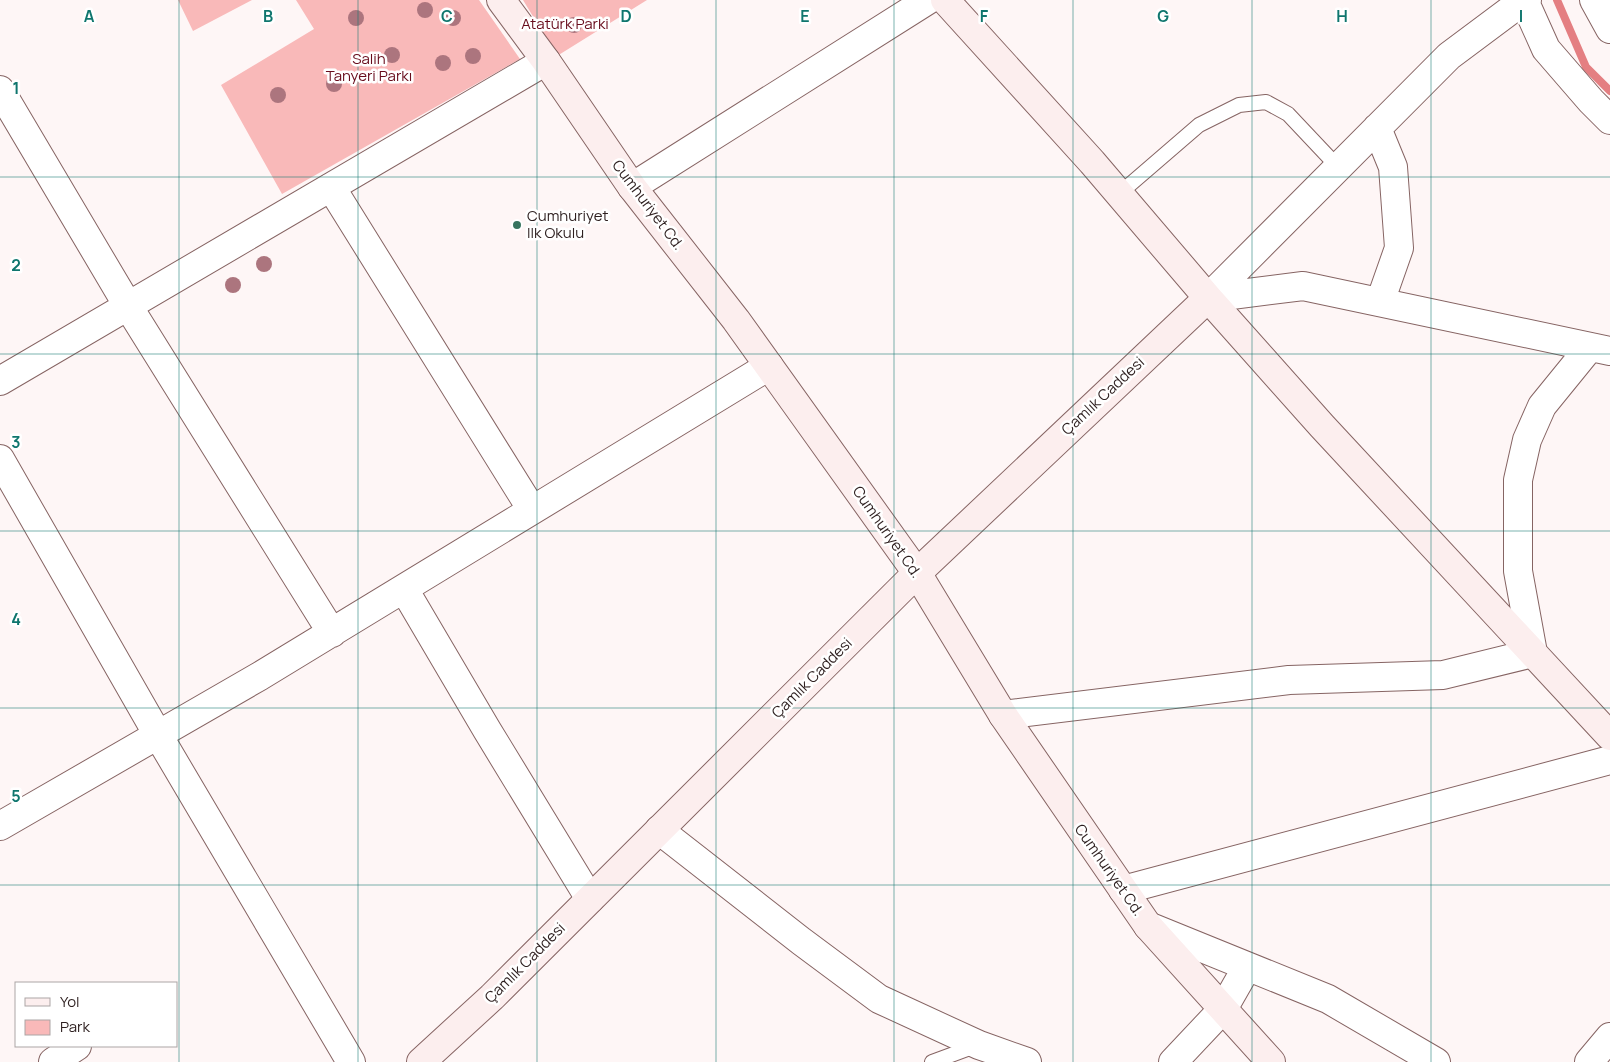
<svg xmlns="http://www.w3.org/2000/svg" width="1610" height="1062" font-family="Manrope,sans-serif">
<rect width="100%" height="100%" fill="#fef6f6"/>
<!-- green -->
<path fill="#f9b9b9" d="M178,0H252L193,31Z
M296,0H479L520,59L282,194L221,85L314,29Z
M523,0H647L557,56Z"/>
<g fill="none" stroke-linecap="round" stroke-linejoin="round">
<!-- stream -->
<path stroke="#e47f82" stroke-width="8" d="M1557,0L1586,67L1610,91"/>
<defs>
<path id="lane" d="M1119,194L1199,125L1239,105L1266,102L1288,114L1338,167
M932,1062L978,1045"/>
<path id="street" d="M1524,0L1546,49L1591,101L1610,120
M1594,0L1610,29
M0,90L128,306L332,633
M1377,128L1393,167L1399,248L1380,302
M331,187L532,510
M632,187L928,0
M1208,298L1449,56L1524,0H1527
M1208,298L1303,286L1610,351
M0,381L546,61
M0,459L158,735L351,1062
M404,589L487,730L590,899
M1003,715L1289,680L1443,675L1533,653L1518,571V480L1527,440L1542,406L1590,347
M0,826L260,676L769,366
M659,830L801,941L879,999L979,1045L1027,1062
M1123,890L1610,760
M1148,926L1328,999L1436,1062
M53,1062L77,1046
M1173,1062L1223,1009L1247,967
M1589,1062L1610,1037"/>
<path id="secondary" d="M501,0L546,61L632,187L736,320L917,573L1003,715L1148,926L1271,1062
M945,0L1092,162L1208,298L1322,426L1610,736
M421,1062L492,997L917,573L1208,298"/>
</defs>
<!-- lane casing -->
<use href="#lane" stroke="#866463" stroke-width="16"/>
<!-- street casing -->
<use href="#street" stroke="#866463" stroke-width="30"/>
<!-- secondary casing -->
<use href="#secondary" stroke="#866463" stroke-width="30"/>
<!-- lane -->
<use href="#lane" stroke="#fff" stroke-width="14"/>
<!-- street -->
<use href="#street" stroke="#fff" stroke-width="28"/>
<!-- secondary -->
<use href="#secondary" stroke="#fceeee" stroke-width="28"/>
</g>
<!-- trees -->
<g fill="#ac757e">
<circle cx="425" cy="10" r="8"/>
<circle cx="356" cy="18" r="8"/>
<circle cx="453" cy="18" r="8"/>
<circle cx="574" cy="25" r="8"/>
<circle cx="392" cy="55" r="8"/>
<circle cx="473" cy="56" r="8"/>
<circle cx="443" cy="63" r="8"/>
<circle cx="334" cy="84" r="8"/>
<circle cx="278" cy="95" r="8"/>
<circle cx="264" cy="264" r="8"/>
<circle cx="233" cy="285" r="8"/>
</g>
<!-- grid -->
<path fill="none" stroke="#0f766e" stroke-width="1" stroke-opacity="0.55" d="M179,0V1062M358,0V1062M537,0V1062M716,0V1062M894,0V1062M1073,0V1062M1252,0V1062M1431,0V1062M0,177H1610M0,354H1610M0,531H1610M0,708H1610M0,885H1610"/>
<!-- markers -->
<circle fill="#37745f" stroke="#fff" stroke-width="2" cx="517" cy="225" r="5"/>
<g text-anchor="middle" stroke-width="5" stroke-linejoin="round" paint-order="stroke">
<!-- park labels -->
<g font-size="15" fill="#680c1c" stroke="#fff">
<text x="565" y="29">Atatürk Parki</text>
<text x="369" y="64">Salih<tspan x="369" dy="17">Tanyeri Parkı</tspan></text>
</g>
<!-- street labels -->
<g font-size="15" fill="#2d1f1f" stroke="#fff">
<text transform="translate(648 205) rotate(53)" y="5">Cumhuriyet Cd.</text>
<text transform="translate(1103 396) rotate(-43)" y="5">Çamlık Caddesi</text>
<text transform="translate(887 532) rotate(55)" y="5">Cumhuriyet Cd.</text>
<text transform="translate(812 678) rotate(-45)" y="5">Çamlık Caddesi</text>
<text transform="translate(1109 870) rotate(55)" y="5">Cumhuriyet Cd.</text>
<text transform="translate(525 963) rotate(-45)" y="5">Çamlık Caddesi</text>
</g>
<!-- poi labels -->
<g font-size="15" fill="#2d1f1f" stroke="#fff" text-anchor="start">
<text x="527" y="221">Cumhuriyet<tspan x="527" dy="17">Ilk Okulu</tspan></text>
</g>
</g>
<g font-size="16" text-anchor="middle" font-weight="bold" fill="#0f766e" stroke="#fff" stroke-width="5" stroke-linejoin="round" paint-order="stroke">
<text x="89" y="22">A</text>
<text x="268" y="22">B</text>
<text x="447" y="22">C</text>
<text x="626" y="22">D</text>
<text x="805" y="22">E</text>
<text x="984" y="22">F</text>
<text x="1163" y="22">G</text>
<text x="1342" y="22">H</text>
<text x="1521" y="22">I</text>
<text x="16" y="94">1</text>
<text x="16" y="271">2</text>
<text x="16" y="448">3</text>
<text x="16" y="625">4</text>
<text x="16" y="802">5</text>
</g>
<!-- legend -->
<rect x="15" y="982" width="162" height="65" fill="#ffffff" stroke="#aba5a5"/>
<rect x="25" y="998" width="25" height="8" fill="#fceeee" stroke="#aba5a5"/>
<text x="60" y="1007" font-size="15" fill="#2d1f1f">Yol</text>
<rect x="25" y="1020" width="25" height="15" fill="#f9b9b9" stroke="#aba5a5"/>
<text x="60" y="1032" font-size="15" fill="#2d1f1f">Park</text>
</svg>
